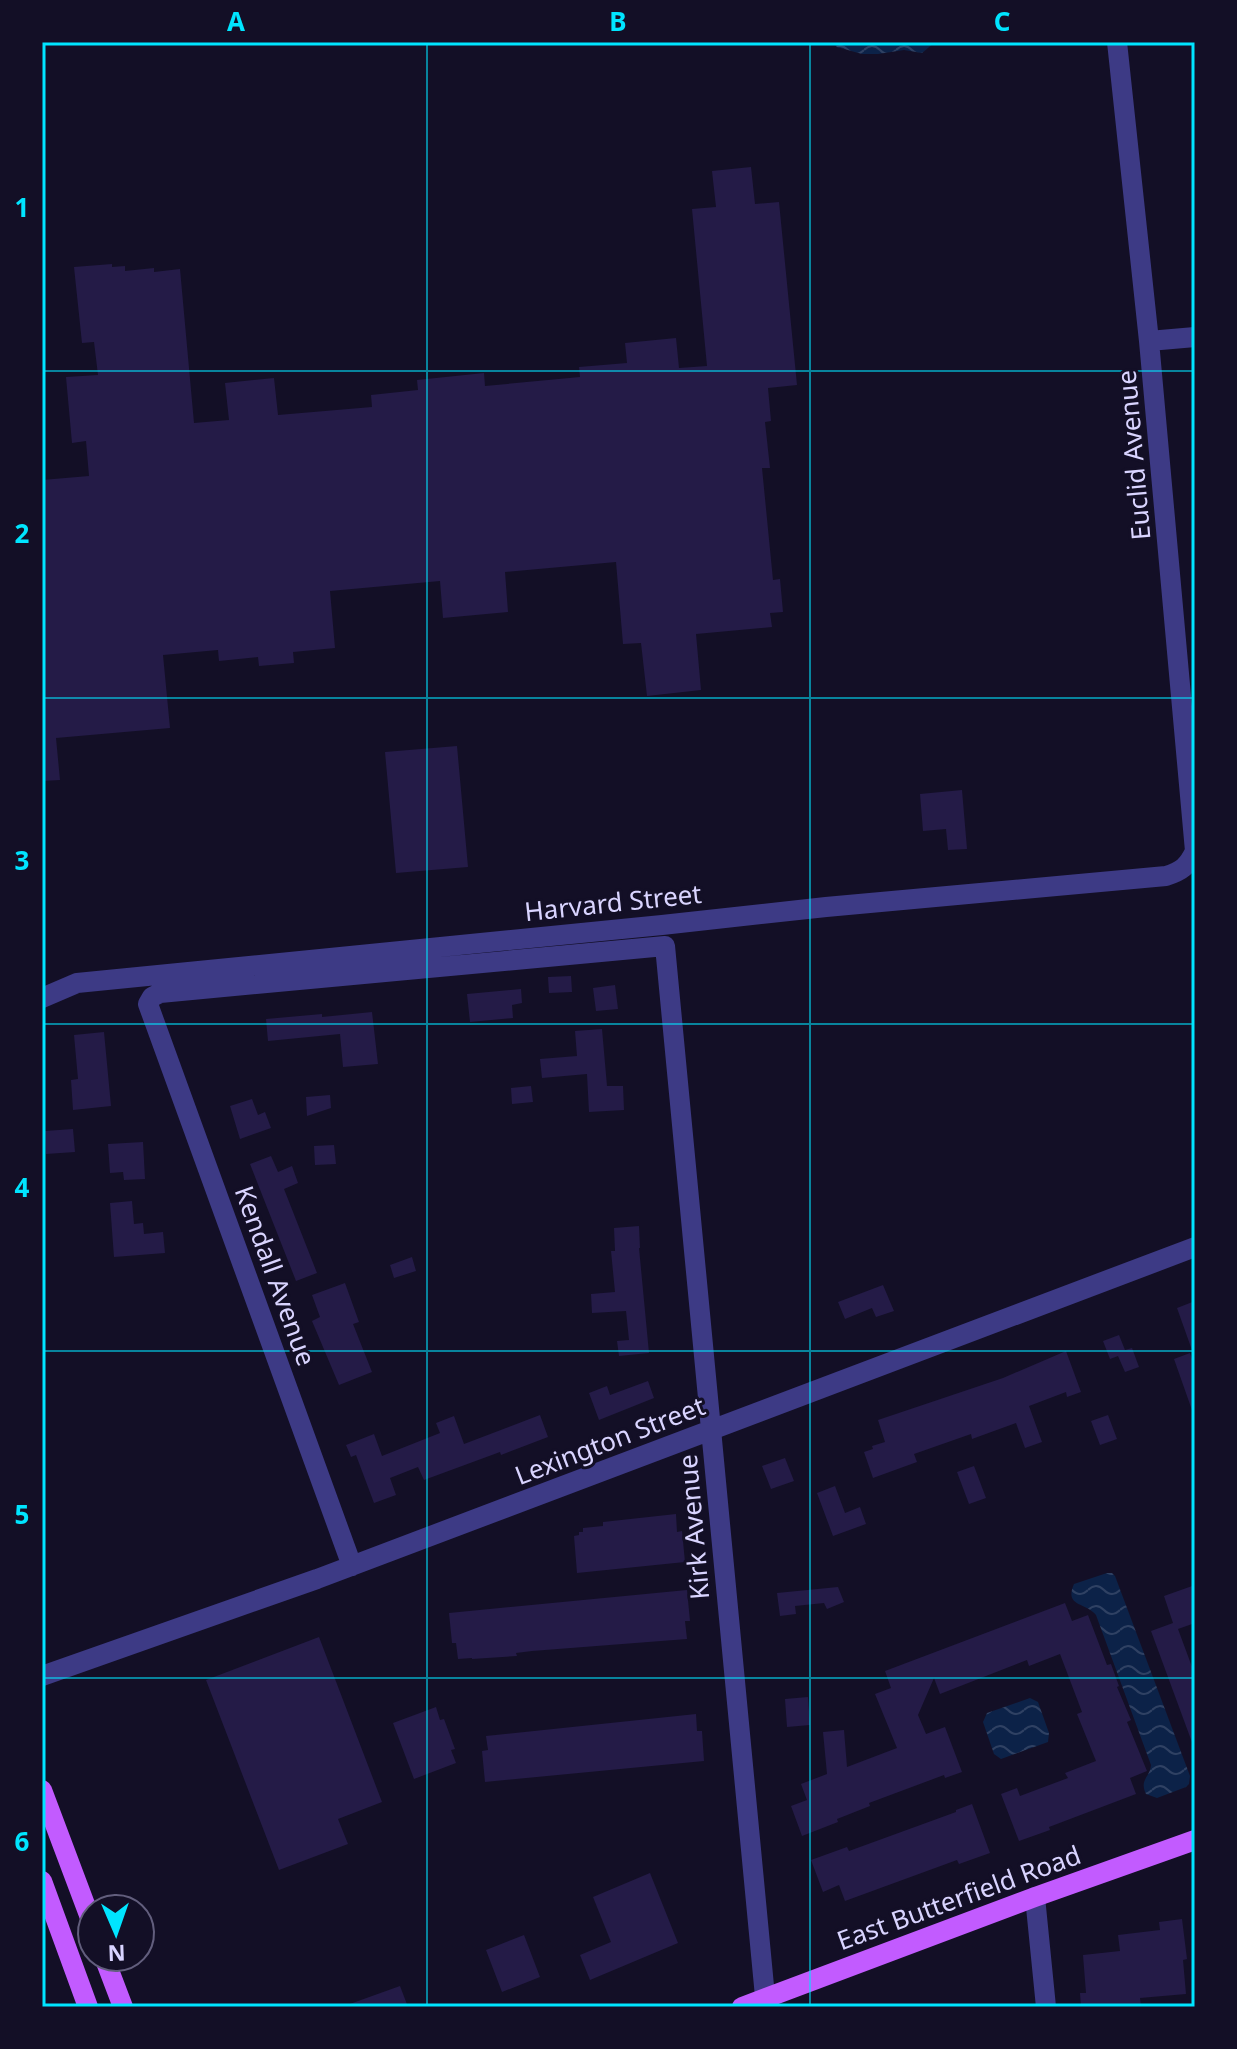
<svg xmlns="http://www.w3.org/2000/svg" width="1237" height="2049" font-family="'Noto Sans',sans-serif">
<defs>
<pattern id="water-waves" width="16" height="10" patternUnits="userSpaceOnUse" patternTransform="scale(2)"><rect width="16" height="10" fill="#0c2248"/><path d="M0 5q4-4 8 0t8 0" fill="none" stroke="#2f4163"/></pattern>
</defs>
<rect width="100%" height="100%" fill="#130f26"/>
<!-- water -->
<path fill="url(#water-waves)" d="M832,42H935L922,53L904,50L878,54H862L837,47Z
M1107,1573H1112L1115,1576L1190,1776L1189,1784L1186,1787L1157,1798L1146,1794C1139,1779 1150,1778 1151,1765L1096,1615C1085,1602 1064,1607 1074,1584Z
M1030,1698L1038,1702L1049,1733L1048,1742L1001,1759L994,1754L983,1722L987,1713Z"/>
<!-- building -->
<path fill="#241b47" d="M751,167L755,204L779,202L797,385L768,388L771,421L765,422L770,468H762L773,580L780,579L783,612L770,613L772,627L696,634L701,690L647,696L641,643L623,644L616,562L505,572L508,612L443,618L440,581L330,591L335,648L293,652L294,663L259,666L258,657L219,661L218,650L163,655L170,728L56,738L60,780L42,781V480L89,476L86,441L72,443L66,377L98,375L94,342L82,343L74,267L112,264V267L125,266V271L154,268V272L180,269L194,423L229,420L225,383L274,378L278,415L372,407L371,395L418,390L417,380L484,373L485,386L580,377L579,367L627,363L625,343L676,338L679,368L707,366L692,209L716,207L712,171Z
M457,746L468,867L396,873L385,752Z
M962,790L967,849L948,850L946,829L923,831L920,794Z
M571,976L572,992L549,993L548,977Z
M615,985L618,1009L596,1011L593,988Z
M521,989L522,1003L512,1005L513,1018L470,1022L467,994Z
M372,1012L378,1064L343,1067L340,1034L268,1041L266,1019L322,1014V1017Z
M602,1029L607,1086H623L624,1110L589,1112L587,1074L542,1078L540,1059L577,1056L575,1031Z
M104,1032L111,1106L73,1110L71,1080L78,1079L74,1035Z
M531,1086L533,1102L512,1104L511,1088Z
M330,1095L331,1108L307,1116L306,1097Z
M252,1099L258,1115L265,1112L271,1128L240,1139L230,1106Z
M73,1129L75,1152L46,1154L45,1131Z
M143,1142L145,1179L124,1180L123,1172L110,1173L108,1144Z
M334,1145L336,1164L315,1165L314,1146Z
M271,1156L278,1172L292,1166L298,1183L284,1189L317,1273L296,1281L250,1164Z
M132,1201L134,1224L143,1223L144,1234L163,1232L165,1253L114,1257L110,1203Z
M639,1226L640,1248H639L649,1353L619,1356L617,1341L629,1340L626,1311L592,1313L591,1294L615,1292L611,1251H615L614,1228Z
M412,1257L416,1271L394,1278L390,1265Z
M345,1283L359,1322L353,1324L372,1372L339,1385L312,1321L320,1317L312,1295Z
M883,1285L894,1311L876,1317L872,1308L845,1319L838,1302Z
M1195,1301V1353H1193L1177,1308Z
M1119,1335L1125,1350L1132,1348L1139,1367L1125,1372L1118,1356L1110,1359L1103,1341Z
M1066,1351L1081,1392L1067,1397L1066,1392L1029,1406L1042,1442L1025,1448L1016,1423L972,1439L971,1434L914,1454L917,1462L873,1478L864,1452L873,1449L872,1446L885,1442L878,1420L1003,1378Z
M1190,1353L1195,1367V1412L1193,1413L1174,1359Z
M648,1381L654,1398L599,1420L589,1393L607,1386L610,1395Z
M540,1415L548,1437L501,1455L500,1452L424,1480L418,1467L390,1478L396,1495L374,1503L356,1455L351,1457L346,1445L374,1434L382,1456L440,1433L436,1423L454,1416L464,1444Z
M1108,1415L1117,1439L1100,1445L1091,1421Z
M785,1458L794,1481L771,1489L762,1466Z
M974,1466L986,1498L969,1504L957,1472Z
M835,1486L845,1513L860,1507L866,1524L833,1536L817,1493Z
M676,1514L677,1532L682,1531L685,1562L577,1573L574,1536L579,1535V1532H583V1528L603,1526V1522Z
M1195,1585V1623L1178,1629L1195,1675V1745H1193L1151,1631L1173,1623L1164,1596Z
M838,1587L844,1602L827,1609L824,1603L795,1606L796,1614L780,1616L777,1593Z
M687,1590L690,1621H685L687,1639L532,1651L516,1653L517,1656L472,1659V1658L458,1659L456,1643H452L449,1613Z
M1065,1603L1072,1621L1088,1615L1107,1665L1111,1664L1119,1686L1117,1687L1131,1720L1127,1722L1147,1771L1130,1778L1136,1794L1049,1827L1050,1830L1019,1841L1001,1794L1017,1788L1020,1796L1068,1778L1065,1773L1096,1761L1077,1714L1082,1712L1060,1654L1029,1666L1027,1660L940,1694L934,1678L918,1715L926,1734L945,1727L962,1772L945,1778L944,1775L869,1803L870,1806L837,1819L838,1822L802,1836L791,1806L807,1800L801,1784L827,1774L823,1732L844,1730L847,1767L897,1748L875,1694L891,1688L885,1671Z
M319,1637L382,1802L338,1819L348,1844L279,1870L206,1680Z
M808,1697L810,1725L787,1727L785,1699Z
M436,1707L440,1720L444,1719L455,1749L451,1750L456,1763L414,1779L393,1723Z
M696,1714L697,1731H702L704,1761L485,1782L482,1751L488,1750L486,1736Z
M972,1804L990,1853L959,1864L957,1860L845,1901L839,1885L823,1892L811,1860L847,1847L849,1851L956,1812V1810Z
M650,1873L678,1943L590,1980L580,1955L611,1942L593,1897Z
M1182,1919L1187,1959L1183,1960L1186,1994L1140,1998L1141,2007H1081L1080,1993H1086L1083,1955L1120,1951L1118,1935L1160,1930L1159,1922Z
M524,1935L540,1977L502,1992L486,1950Z
M400,1986L408,2007H347V2005Z"/>
<g fill="none" stroke-linecap="round" stroke-linejoin="round">
<!-- minor -->
<path stroke="#3d3a85" stroke-width="20" d="M1149,341L1195,337
M42,998L77,983L662,925L826,907L1166,876C1182,871 1188,866 1195,851L1149,341L1117,42
M352,1566L148,1004L152,997L160,993L665,946L766,2007
M42,1676L317,1579L1195,1247
M1035,1897L1046,2007"/>
<!-- major -->
<path stroke="#c25bff" stroke-width="20" d="M42,1790L92,1923
M42,1881L88,2007
M104,1957L123,2007
M742,2007L1035,1897L1195,1840"/>
</g>
<!-- grid -->
<path fill="none" stroke="#00e5ff" stroke-width="2" stroke-opacity="0.55" d="M427,42V2007M810,42V2007M42,371H1195M42,698H1195M42,1024H1195M42,1351H1195M42,1678H1195"/>
<g text-anchor="middle" stroke-width="6" stroke-linejoin="round" paint-order="stroke">
<!-- street labels -->
<g font-size="26" fill="#d9d4ff" stroke="#130f26">
<text transform="translate(1134 455) rotate(-95)" y="9">Euclid Avenue</text>
<text transform="translate(613 903) rotate(-6)" y="9">Harvard Street</text>
<text transform="translate(275 1276) rotate(70)" y="9">Kendall Avenue</text>
<text transform="translate(610 1441) rotate(-21)" y="9">Lexington Street</text>
<text transform="translate(694 1527) rotate(-95)" y="9">Kirk Avenue</text>
<text transform="translate(959 1898) rotate(-20)" y="9">East Butterfield Road</text>
</g>
</g>
<!-- border -->
<rect width="1237" height="2049" fill="none" stroke="#130f26" stroke-width="88"/>
<!-- north arrow -->
<g transform="translate(116 1933) rotate(178)"><circle r="38" fill="#130f26" stroke="#625e7d" stroke-width="2"/>
<path d="M0-6L14 30L0 20L-14 30Z" fill="#00e5ff"/>
<text y="-12" font-size="22" font-weight="bold" text-anchor="middle" fill="#d9d4ff">N</text>
</g>
<rect x="44" y="44" width="1149" height="1961" fill="none" stroke="#00e5ff" stroke-width="3"/>
<g font-size="26" text-anchor="middle" font-weight="bold" fill="#00e5ff">
<text x="236" y="31">A</text>
<text x="618" y="31">B</text>
<text x="1002" y="31">C</text>
<text x="22" y="217">1</text>
<text x="22" y="543">2</text>
<text x="22" y="870">3</text>
<text x="22" y="1197">4</text>
<text x="22" y="1524">5</text>
<text x="22" y="1851">6</text>
</g>
</svg>
